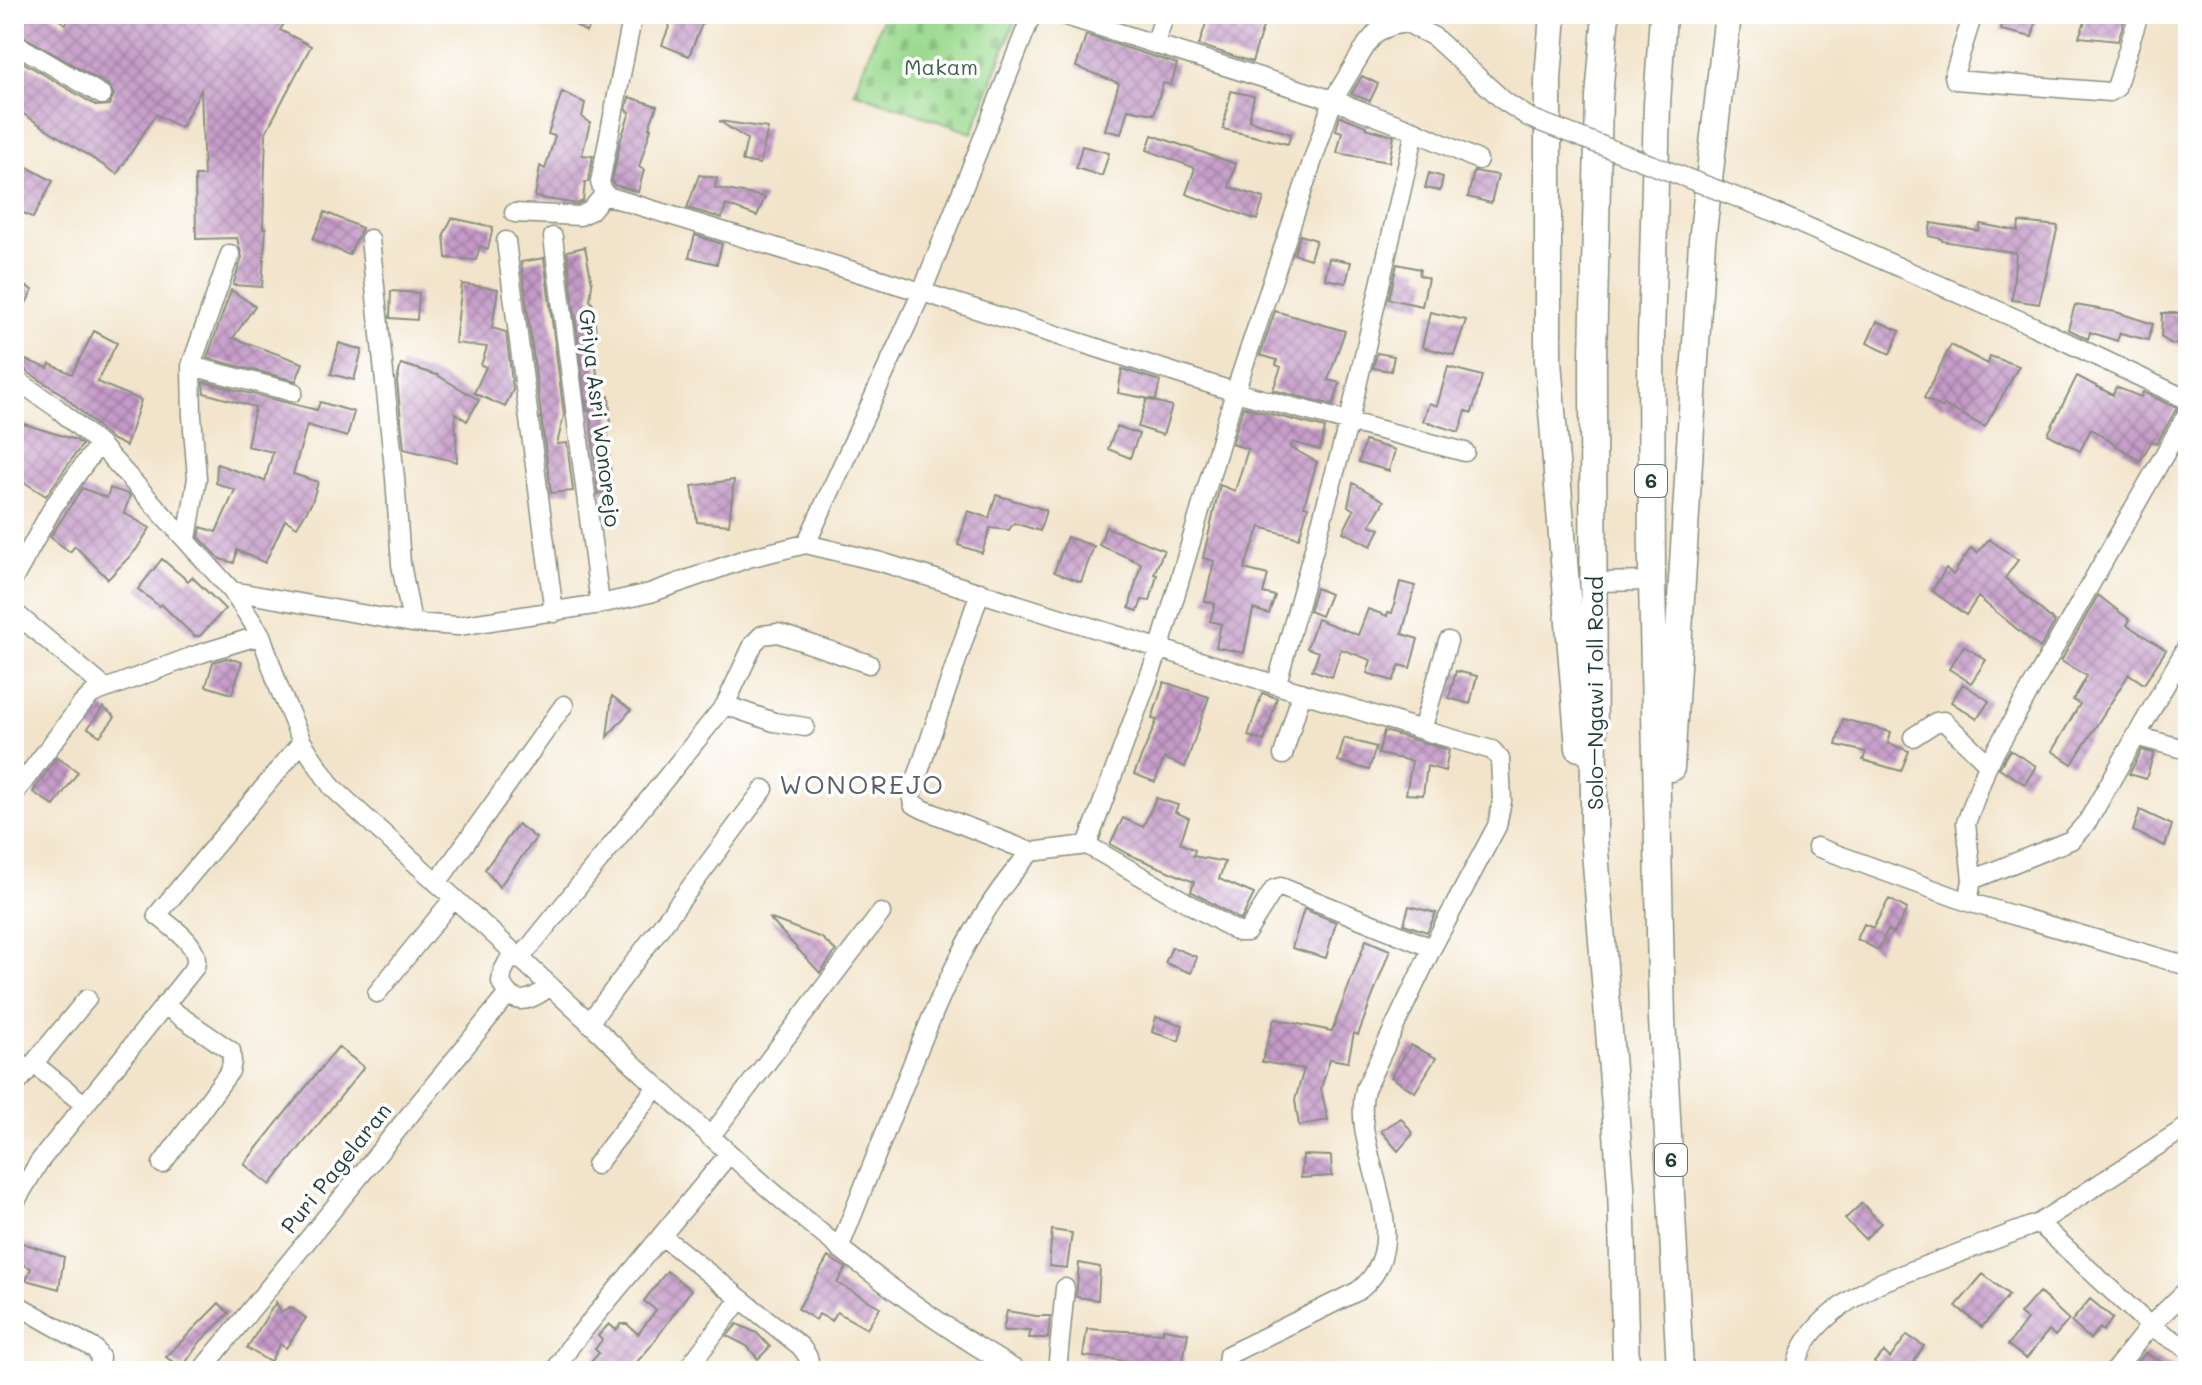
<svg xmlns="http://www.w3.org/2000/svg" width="2202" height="1385" font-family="Mali,sans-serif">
<defs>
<pattern id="cemetery-stones" width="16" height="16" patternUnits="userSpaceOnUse" patternTransform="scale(2)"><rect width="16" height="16" fill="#9bda90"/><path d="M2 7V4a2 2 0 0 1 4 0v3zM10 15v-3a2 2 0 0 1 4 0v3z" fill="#85bc7d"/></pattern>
<pattern id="building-cross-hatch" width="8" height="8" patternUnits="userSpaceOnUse" patternTransform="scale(2)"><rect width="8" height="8" fill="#c59ac8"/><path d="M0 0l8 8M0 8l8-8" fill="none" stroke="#9f7fa3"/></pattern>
</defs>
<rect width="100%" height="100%" fill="#fff"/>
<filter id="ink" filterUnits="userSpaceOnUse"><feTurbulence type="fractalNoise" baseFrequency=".0125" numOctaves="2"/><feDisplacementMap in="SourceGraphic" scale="16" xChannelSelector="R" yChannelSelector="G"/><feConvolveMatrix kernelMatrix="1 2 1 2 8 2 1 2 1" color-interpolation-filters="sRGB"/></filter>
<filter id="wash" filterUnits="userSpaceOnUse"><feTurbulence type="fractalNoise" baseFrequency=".006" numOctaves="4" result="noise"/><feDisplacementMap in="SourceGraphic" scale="32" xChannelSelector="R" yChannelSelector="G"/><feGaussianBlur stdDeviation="1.8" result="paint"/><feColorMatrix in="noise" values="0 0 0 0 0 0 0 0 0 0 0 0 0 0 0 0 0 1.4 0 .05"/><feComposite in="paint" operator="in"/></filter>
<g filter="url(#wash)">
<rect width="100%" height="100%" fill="#f2e4ca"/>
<!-- cemetery -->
<path fill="url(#cemetery-stones)" stroke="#5d8c62" stroke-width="2" d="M884,14H998L1015,20L972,133L854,92Z"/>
<g id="blocks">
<!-- building -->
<path fill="url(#building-cross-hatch)" d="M14,14H50L66,24L71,14H290L280,30L311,46L266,132L263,228H266L262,287L233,285L242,257L237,238L196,239L195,176H204L201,90L181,128L156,114L117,174L14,108V57L97,106L109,105L114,94L108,85L14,31Z
M558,14H598L586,32Z
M674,14H706L689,56L662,45Z
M1209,14H1267L1252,62L1199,45Z
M2003,14H2038L2032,37L2001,30Z
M2088,14H2126L2118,41L2079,37Z
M1086,35L1177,64L1171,85L1163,83L1154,114L1128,109L1121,134L1105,130L1119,83L1076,67Z
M1362,76L1378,84L1370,101L1351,94Z
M1231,91L1254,96L1249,120L1291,134L1288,144L1223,129Z
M562,92L585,103L582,117L590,123L582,155L593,156L588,182H585L583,201L577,204L535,197L540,166L545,169L555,136L548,134Z
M629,97L657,106L649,128H651L639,167L644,170L638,192L614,185L612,181L620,142L630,112L626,110Z
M1340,116L1366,126V128L1394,136L1389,162L1337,153L1342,132L1336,130Z
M719,121L768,128L760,164L742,161L747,139Z
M1152,135L1236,164L1229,187L1264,198L1257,220L1186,194L1195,168L1147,150Z
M1082,146L1109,153L1102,176L1076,168Z
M14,160L53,181L33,218L14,208Z
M1474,171L1498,175L1491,203L1468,197Z
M1429,173L1443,177L1440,191L1425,188Z
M699,175L717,178L715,188L765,197L757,216L726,205L722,218L687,208Z
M325,212L362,228L349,255L313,239Z
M452,218L493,227L488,249L480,246L476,260L446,258L444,234Z
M2019,222L2058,226L2039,304L2012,300L2016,253L1942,241V239L1929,236L1931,223L1979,231L1980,224L2018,231Z
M695,235L722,244L717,264L689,257Z
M1300,235L1316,240L1310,259L1294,254Z
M585,247L592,283L590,300L593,305L596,336H592L600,397L609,396L611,426H607L612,490L598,494L590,410L587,411L567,251Z
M544,258L564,415L557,444L567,443L573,491L551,493L521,262Z
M1329,258L1351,262L1346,283L1325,279Z
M1397,264L1420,269L1419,275L1428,278L1422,306L1389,299Z
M14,280L33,290L14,326Z
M462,284L498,289L492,328L506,332L513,390L505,407L474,393L486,367L481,365L487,347L455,343Z
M231,290L255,306L233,338L303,363L296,381L207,358Z
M391,291L419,293L417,320L390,318Z
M2075,305L2116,312L2153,324L2148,340L2120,333L2117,341L2090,332L2088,339L2068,329Z
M1275,311L1345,331L1328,380L1340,383L1333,405L1273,390L1281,367L1276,365L1277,360L1260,355Z
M1430,312L1466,320L1454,355L1422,347Z
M2162,313H2185L2184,347L2170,343L2161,337Z
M1877,321L1900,331L1890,354L1867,343Z
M94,331L117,343L97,382L141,400L126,446L111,439L62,394L23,369L26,360L48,368L50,364L72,374Z
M339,343L362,350L354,380L331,374Z
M1951,345L1988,364L1990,356L2019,366L1985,427L1944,405L1943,408L1924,398Z
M1377,353L1394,356L1391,371L1373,368Z
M401,364L437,375L479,400L467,421L455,413L457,462L404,449L397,381Z
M1448,367L1482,376L1472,413L1466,411L1459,432L1423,421L1429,403L1437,406Z
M1122,369L1160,381L1156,400L1118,393Z
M2077,376L2113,395L2116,387L2141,397L2143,392L2177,408L2157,443L2152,441L2140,461L2091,429L2080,451L2048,434Z
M203,382L317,410L320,402L354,412L347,437L307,425L293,474L318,482L312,502L297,527L285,520L265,563L237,550L234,563L220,559L199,537L201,527L216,532L235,490L216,483L217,464L265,481L273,452L247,446L255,407L204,393Z
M1147,399L1172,406L1163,435L1138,427Z
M1243,407L1325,428L1320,450L1293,442L1290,447L1317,462L1304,506L1308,507L1299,538L1260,527L1244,569L1268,575L1263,593L1275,596L1269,614L1253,609L1244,653L1216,647L1221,624L1210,621L1215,604L1205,601L1214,561L1203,558L1220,485L1235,491L1248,449L1232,444Z
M14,421L76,440L82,445L46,496L14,476Z
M1117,426L1139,434L1130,458L1108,449Z
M1365,441L1395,450L1389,471L1359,462Z
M734,480L729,525L697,522L692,486Z
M1353,483L1384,501L1370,525L1380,529L1371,546L1343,532L1354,510L1348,506Z
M82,488L107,498L110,488L128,494L130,496L124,513L150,528L136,550L108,579L75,546L70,552L50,537Z
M996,495L1046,510L1040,531L1014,523L1009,530L990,528L982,553L958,545L968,511L989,518Z
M1106,527L1164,550L1154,574L1157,575L1150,601L1142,600L1138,611L1129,608L1141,563L1099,545Z
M1067,537L1094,546L1081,582L1054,572Z
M1989,539L2018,560L2005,578L2055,622L2040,648L1978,597L1966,615L1932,591L1946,568L1953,575L1971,548L1977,553Z
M162,559L188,581L192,577L225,609L200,636H194L161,604L159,606L138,589Z
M1400,582L1415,586L1402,634L1418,639L1410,668L1400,665L1393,681L1367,673L1371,660L1341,649L1332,677L1312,670L1319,652L1307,648L1317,619L1358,635L1368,609L1387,616L1388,612L1392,613Z
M1316,588L1330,594L1321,616L1309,611Z
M2098,595L2130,620L2127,625L2166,650L2144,684L2129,674L2072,764L2052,751L2080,704L2073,700L2087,676L2061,661Z
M1964,646L1986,660L1971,683L1949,669Z
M227,658L242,662L232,694L206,686L213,662Z
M1456,671L1477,676L1470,704L1449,698Z
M1164,682L1209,697L1185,767L1164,758L1155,782L1134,774L1157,720L1152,719Z
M1963,684L1989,701L1977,719L1951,702Z
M1262,693L1277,698L1264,741L1248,736Z
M612,696L631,710L607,737Z
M103,707L115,717L100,736L88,728Z
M1843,719L1891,732L1888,743L1909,751L1901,771L1863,760L1866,752L1836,745Z
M1384,731L1449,750L1445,771L1427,766L1423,795L1406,794L1412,761L1378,754Z
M1344,738L1376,747L1369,770L1338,761Z
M2010,750L2036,766L2025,784L1999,768Z
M2142,750L2154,753L2146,779L2129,774Z
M57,757L78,772L54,806L33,792Z
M1156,798L1178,805L1175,812L1189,818L1180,843L1195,850L1193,856L1225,862L1219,879L1254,894L1241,920L1191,891L1194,882L1128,854L1110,844L1123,818L1143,827Z
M2140,810L2172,825L2165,846L2133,831Z
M518,824L536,838L499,887L485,869Z
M1889,899L1907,909L1894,933L1888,930L1878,950L1857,939L1864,924L1873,928Z
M1409,906L1436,913L1427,932L1404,924Z
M1304,909L1336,922L1326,958L1292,948Z
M769,918L822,938L836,951L820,973Z
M1366,940L1390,950L1358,1035L1354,1033L1348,1062L1330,1059L1321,1088L1328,1120L1299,1126L1295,1100L1304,1069L1262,1062L1274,1019L1332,1031Z
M1172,947L1197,957L1191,973L1165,963Z
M1156,1017L1183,1025L1179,1041L1152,1032Z
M1411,1045L1436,1058L1415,1092L1391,1077Z
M338,1047L364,1067L270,1185L244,1164Z
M1401,1118L1413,1134L1398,1151L1381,1131Z
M1303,1155L1331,1156L1332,1176L1301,1178Z
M1862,1203L1881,1223L1865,1239L1845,1219Z
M1052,1230L1072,1233L1067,1268L1049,1266Z
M14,1240L64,1257L59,1289L26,1280L31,1268L14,1260Z
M828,1257L846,1268L837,1283L880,1307L867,1329L837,1312L832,1321L819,1314L816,1320L798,1309Z
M1079,1263L1100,1267L1098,1300L1076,1297Z
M667,1271L691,1290L651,1346L629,1371H600L590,1363L599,1353L595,1349L602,1340L598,1336L609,1324L616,1330L621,1324H627L638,1334L656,1310L644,1301Z
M1983,1274L2009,1295L1982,1327L1956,1306Z
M2039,1292L2069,1320L2055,1336L2049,1330L2026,1359L2008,1345L2027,1320L2020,1314Z
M2090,1299L2113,1318L2103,1331L2100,1328L2090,1339L2071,1322Z
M276,1302L281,1312L290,1307L306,1318L286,1348L280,1344L270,1362L247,1348Z
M219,1303L229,1313L200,1342L182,1368L166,1357Z
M1007,1311L1036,1316H1050L1048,1338H1029L1031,1330L1003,1331Z
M737,1324L757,1333L770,1347L758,1359L747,1346L727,1336Z
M1087,1329L1163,1333V1329L1188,1333L1182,1367L1083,1356Z
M1907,1335L1924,1346L1914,1361L1928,1371H1881L1874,1362L1884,1352L1890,1358Z
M2145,1353L2180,1371H2129Z"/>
</g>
</g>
<g filter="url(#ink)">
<use href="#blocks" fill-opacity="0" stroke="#88907f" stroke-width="2"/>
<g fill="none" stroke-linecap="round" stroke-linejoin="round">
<defs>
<path id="minor" d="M633,14L600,182L604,195L922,292L1235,392L1465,452
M1059,14L1333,100L1367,44L1377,32L1391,26L1407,23L1434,37L1504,101L1530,118
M1973,14L1954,75L1955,80L2110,92L2116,88L2139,14
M14,43L102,95
M1155,44L1165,14
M1762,207L2033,326L2188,400
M514,213L580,216L590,211L604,195
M553,237L600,604
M370,239L395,478L401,564L412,623
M506,241L554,613
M191,366L293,392
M14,378L57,408L99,444L232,591L261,635L279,688L302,742L332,787C418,866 506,944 591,1024C724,1150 857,1279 1018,1371
M187,539L197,478L192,416L191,366L230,254
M806,544L922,292L1032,14
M14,578L53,507L99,444
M1595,582L1652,581
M232,591L412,623L458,626L600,604L650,593L748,558L806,544L881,562L1422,730L1492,750L1500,759L1502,801L1497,826L1432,948L1365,1089C1349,1153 1423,1241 1358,1291L1228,1355L1226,1371
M980,592L911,795L913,804L925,810L1031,852
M14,612L105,688
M1277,683L1349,421L1415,131
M805,727L774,722L725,705L754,643L762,635L778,633L869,664
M1422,730L1448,641
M2135,736L2188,750
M1913,737L1936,722L1944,721L1988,764
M1283,755L1302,692
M14,794L81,705L92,694L199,654L261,635
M1087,845L1238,932H1247L1274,889L1281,887L1432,948
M1817,847L1968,902L2188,966
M1972,880L2071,840L2088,821L2188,645
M437,883L564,705
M1968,902L1972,880L1966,823L1988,764L2188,413
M512,954L503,971L501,982C513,1009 531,1001 549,987
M519,960L725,705
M377,993L453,899
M589,1023L764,789
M34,1064L85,1105
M14,1087L87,999
M710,1137L881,913
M162,1164L230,1071L232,1062L231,1051L164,1005
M596,1165L656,1088
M14,1204L39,1162L195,967C202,945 172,928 157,915L302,742
M2039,1223L2150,1326L2188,1289
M662,1236L800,1346C807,1354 812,1361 807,1371
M839,1249C861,1194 882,1140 904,1085C937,1002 970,918 1031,852L1087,845L1160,647L1235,392L1333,100L1415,131L1478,160
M14,1303L95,1349L100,1357L99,1371
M201,1371L508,994
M555,1371L571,1345L729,1154
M686,1371L740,1299
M1057,1371L1065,1288
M1796,1371C1800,1329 1846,1301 1879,1283L2039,1223L2188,1126
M2114,1371L2150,1326L2188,1349"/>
<path id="highway" d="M1553,14L1548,79V361L1579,748
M1606,14L1599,97L1593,356L1594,838L1621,1185L1626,1371
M1663,14L1657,104L1651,340L1652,581L1662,1019L1680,1371
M1671,768L1702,241L1728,14"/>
</defs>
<!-- minor casing -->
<use href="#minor" stroke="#88907f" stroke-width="21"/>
<!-- highway casing -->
<use href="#highway" stroke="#88907f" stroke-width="29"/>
<!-- minor -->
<use href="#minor" stroke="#fff" stroke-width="18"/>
<!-- highway -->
<use href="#highway" stroke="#fff" stroke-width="26"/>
<defs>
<path id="minor-bridge" d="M1530,118L1762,207"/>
</defs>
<!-- minor-bridge casing -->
<use href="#minor-bridge" stroke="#88907f" stroke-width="21" stroke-linecap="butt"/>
<!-- minor-bridge -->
<use href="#minor-bridge" stroke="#fff" stroke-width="18"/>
</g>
</g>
<g text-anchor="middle" stroke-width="7" stroke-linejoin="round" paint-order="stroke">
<!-- shield labels -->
<g fill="#fff" stroke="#627771" stroke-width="2">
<rect x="1635" y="465" width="32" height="32" rx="6"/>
<rect x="1655" y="1144" width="32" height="32" rx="6"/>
</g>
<g font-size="20" font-weight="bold" fill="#1f3d34">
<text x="1651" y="488">6</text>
<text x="1671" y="1167">6</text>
</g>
<!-- park labels -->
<g font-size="22" fill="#3e644b" stroke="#fff">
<text x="941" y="75">Makam</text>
</g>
<!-- street labels -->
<g font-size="22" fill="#1f3d34" stroke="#fff">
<text transform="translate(600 418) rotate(83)" y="8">Griya Asri Wonorejo</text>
<text transform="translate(1595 693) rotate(-90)" y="8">Solo–Ngawi Toll Road</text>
<text transform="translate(336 1168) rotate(-51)" y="8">Puri Pagelaran</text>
</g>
<!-- quarter labels -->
<g font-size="26" letter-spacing="2" fill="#595e68" stroke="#fff">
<text x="862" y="794">WONOREJO</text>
</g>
</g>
<!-- margin -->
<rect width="2202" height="1385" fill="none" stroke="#fff" stroke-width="48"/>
</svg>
